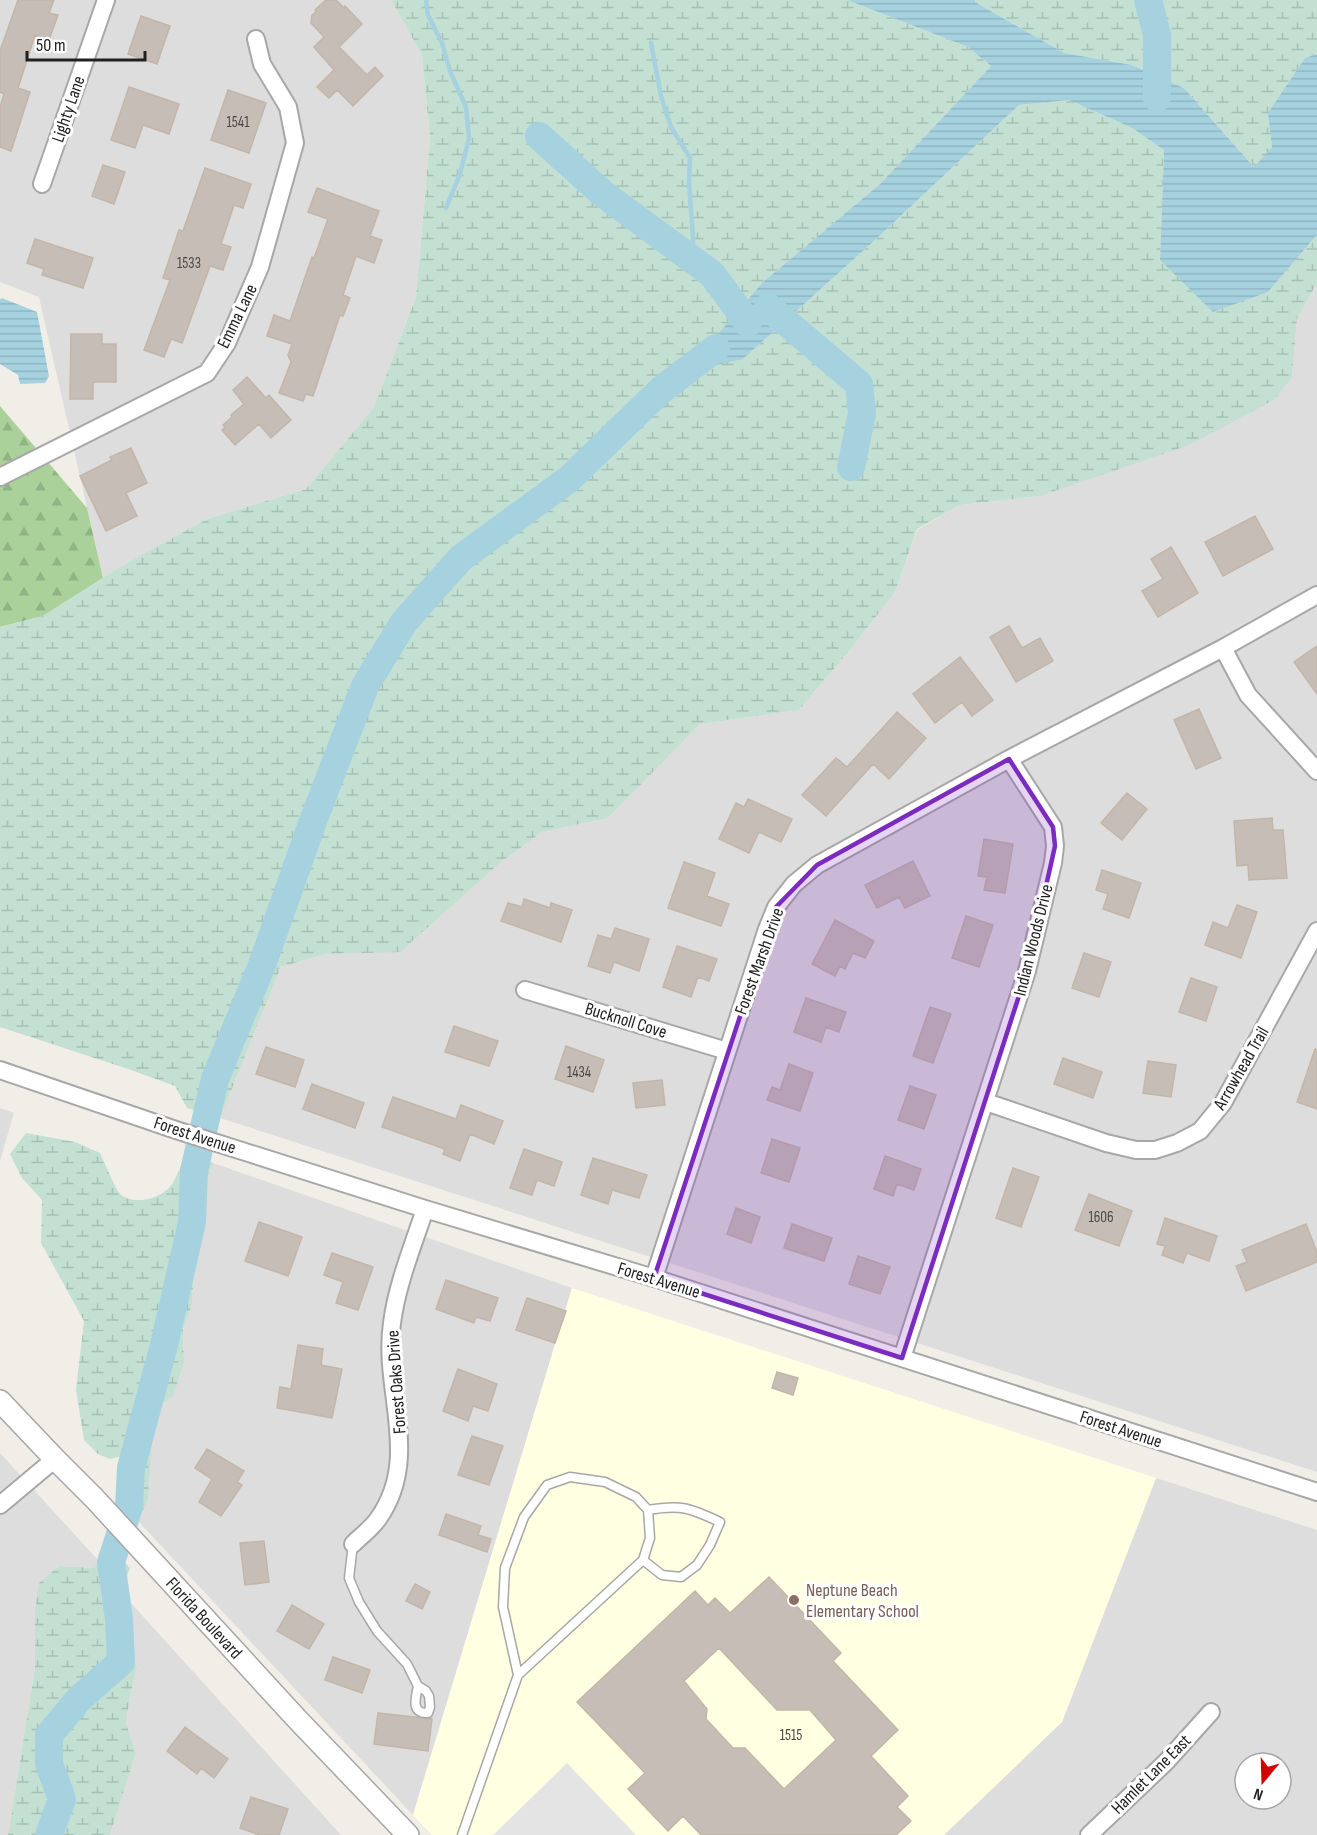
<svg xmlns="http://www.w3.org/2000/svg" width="1317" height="1835" font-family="'Sofia Sans Condensed',sans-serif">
<defs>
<pattern id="forest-firs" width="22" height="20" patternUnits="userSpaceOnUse" patternTransform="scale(1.5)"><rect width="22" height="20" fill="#aad19a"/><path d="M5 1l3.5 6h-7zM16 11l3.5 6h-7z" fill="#92b384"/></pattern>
<pattern id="wetland-marsh" width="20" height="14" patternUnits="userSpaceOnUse" patternTransform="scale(1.5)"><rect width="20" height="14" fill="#c3e0d3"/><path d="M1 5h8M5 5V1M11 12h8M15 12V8" fill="none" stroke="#a7c0b5"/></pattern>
<pattern id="water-rules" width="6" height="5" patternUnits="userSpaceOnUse" patternTransform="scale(1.5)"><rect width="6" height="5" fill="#a6d2e0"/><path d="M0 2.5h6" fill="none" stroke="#8fb4c0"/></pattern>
</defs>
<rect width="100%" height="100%" fill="#f1eee7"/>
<!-- residential -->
<path fill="#dedddd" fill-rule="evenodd" d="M0,0H391L422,55L430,138L416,297L374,407L306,489L207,519L123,565L103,578L39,297L0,282Z
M1317,283V1472L220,1118L281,967L326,954L400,951L500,863L542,832L608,818L700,724L799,710L849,651L895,592L917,530L960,505L1040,496L1292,377L1297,319Z
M0,1108L14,1113L0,1161Z
M213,1163L572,1288L413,1815L138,1521L148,1500L154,1419L184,1362L183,1329L192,1305L194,1262L204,1233L206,1215L200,1197Z
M0,1453L98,1560L96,1568L59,1566L35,1610V1668L8,1835H0Z
M1156,1478L1317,1530V1835H944L1062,1722ZM1245,1763H1281V1799H1245Z
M121,1592L341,1835H110L136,1753L126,1724L130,1696L137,1666L131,1653L127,1636Z"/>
<!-- education -->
<path fill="#ffffe2" d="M572,1288L1156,1478L1062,1722L944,1835H432L413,1815Z"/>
<!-- forest -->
<path fill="url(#forest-firs)" d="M0,406L87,508L103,578L43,616L0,627Z"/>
<!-- wetland -->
<path fill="url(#wetland-marsh)" d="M391,0H847L968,47L991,66L880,184L763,282L743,359L874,241L1019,105L1069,100L1132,128L1164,150L1160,260L1268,292L1317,235V283L1297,319L1292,377L1274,400L1189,445L1040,496L960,505L917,529L895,592L849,651L799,710L700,724L608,818L542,832L500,863L400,952L326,954L281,967L220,1118L187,1108L175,1086L131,1070L0,1027V627L43,616L123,565L207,519L306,489L374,407L416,297L430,138L422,55Z
M975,0H1317V54L1305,58L1269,113L1272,147L1255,168L1184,88L1132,65L1064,53L975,2Z
M26,1133L75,1142L100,1153C104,1161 116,1191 121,1195C136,1206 163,1198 172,1184C178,1175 182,1163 186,1153L213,1163L200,1197L206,1215L204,1233L194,1262L192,1305L183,1329L184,1362L173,1397L163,1402L154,1419L148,1500L138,1521L117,1497L122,1456L110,1459L98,1454L84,1440L76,1390L84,1321L41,1243L42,1200L22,1178L10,1154Z
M105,1541L130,1568L121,1592L127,1636L131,1653L137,1667L130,1696L126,1724L136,1753L110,1835H8L35,1668V1610L39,1583L59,1566L95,1568Z"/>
<!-- parking -->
<path fill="#e4e4e4" d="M567,1763L636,1835H493Z"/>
<!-- water -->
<path fill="url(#water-rules)" d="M847,0H975V2L1064,53L1132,65L1184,88L1254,167L1272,147L1268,113L1305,58L1317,54V235L1268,292L1213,312L1160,260L1164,150L1132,128L1069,100L1019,105L874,241L743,359L685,372L763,282L880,184L991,66L968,47Z
M2,298L37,312L49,376L45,383L20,384L18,375L0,364V299Z"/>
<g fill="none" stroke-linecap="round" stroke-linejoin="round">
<!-- stream -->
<path stroke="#a6d2e0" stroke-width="4.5" d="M426,0L428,15L442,43L450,71L466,107L469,138L460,174L446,208
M651,43L661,96L671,127L690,158L689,182L693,238V260"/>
<!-- river -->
<path stroke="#a6d2e0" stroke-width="28" d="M1148,0L1157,35V98
M539,136L602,193L712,274L748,323
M768,307L859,384L862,413L851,467
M49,1835L62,1799L49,1764V1735L79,1699L121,1662L119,1619L111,1562L129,1507L131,1468L164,1345L192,1222L194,1171L215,1079L262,965L313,821L365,686L404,622L461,558L569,479L661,390L716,348"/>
</g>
<!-- building -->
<path fill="#c6beb6" stroke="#c3b5a8" stroke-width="1.5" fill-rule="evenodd" d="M18,0H54L49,13L58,15L49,40L35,35L18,88L30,92L11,151L0,147V107L4,94L0,92V51Z
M326,0H336L344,8L345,6L362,24L339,47L367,75L375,67L383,76L353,106L337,90L329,98L317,87L334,70L314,47L324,37L311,23L312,15L316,12L315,10Z
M141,16L170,26L157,64L128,54Z
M129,87L179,104L169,134L143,125L135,148L111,140Z
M228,90L266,103L249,153L211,140Z
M103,165L125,172L114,204L92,196Z
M205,168L251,184L243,208L234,205L221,244L231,247L223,270L210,266L182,343L171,339L164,357L144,350L170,280L163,278L179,230L183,231Z
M317,188L379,211L370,236L382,240L374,263L356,256L343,295L350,298L343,316L340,315L313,396L306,394L303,401L279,393L291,362L288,355L292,344L267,336L274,315L290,321L312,257L314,258L328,219L308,212Z
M35,239L93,258L83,288L42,275L44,269L27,263Z
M71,334H102V344H116V382H93V399H70Z
M247,377L266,398L269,395L291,420L271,438L259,424L235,445L222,430L225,427L223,425L232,417L231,415L244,404L233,390Z
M131,448L147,483L126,493L137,516L106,531L80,476L112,460L110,457Z
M1255,516L1273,549L1223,576L1205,542Z
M1171,547L1198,593L1158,617L1142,591L1163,579L1151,559Z
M1009,626L1022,648L1040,638L1053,661L1016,682L990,637Z
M1317,646V694L1294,662Z
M960,657L993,700L972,716L962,702L935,723L913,694Z
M1199,709L1221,758L1196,769L1174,720Z
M897,712L926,738L889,779L873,764L826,816L802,795L836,758L847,767Z
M1127,793L1147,809L1122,840L1101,823Z
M748,799L792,819L781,842L759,832L749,853L719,839L736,803L744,807Z
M1272,818L1273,830H1283L1287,878L1249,880L1248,865L1237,866L1234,821Z
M984,839L1013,844L1005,893L984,890L987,877L978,876Z
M913,861L930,896L905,908L899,897L877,908L865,885Z
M684,862L715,873L707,896L729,904L721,926L668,908Z
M1102,870L1141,883L1129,918L1103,909L1108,894L1096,890Z
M524,899L550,908L551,903L572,910L561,942L501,921L508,903L522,907Z
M1237,905L1257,912L1241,958L1205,945L1213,922L1228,928Z
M966,916L993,925L979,967L952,958Z
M835,920L874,941L865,958L853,953L845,969L840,966L835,976L812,964Z
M615,928L649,939L639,971L614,962L610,973L588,966L598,935L611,939Z
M677,946L717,959L709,981L698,977L691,997L663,987Z
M1084,953L1111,962L1099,997L1072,988Z
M1191,978L1217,987L1206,1021L1179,1012Z
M806,998L846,1012L839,1032L826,1027L821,1042L794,1032Z
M930,1007L951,1014L933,1063L913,1056Z
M454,1026L498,1041L489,1066L445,1052Z
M566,1046L604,1060L593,1092L555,1079Z
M266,1047L304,1060L295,1087L256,1074Z
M1315,1049L1317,1050V1109L1297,1102Z
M1063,1058L1102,1072L1093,1098L1054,1084Z
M1148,1061L1176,1065L1171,1097L1143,1093Z
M789,1064L813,1073L800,1111L767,1100L772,1087L780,1090Z
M662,1080L665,1105L636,1108L633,1083Z
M312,1084L364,1103L355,1128L303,1109Z
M910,1086L936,1095L924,1129L898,1120Z
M393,1097L456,1119L461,1105L503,1121L494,1144L470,1134L460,1161L443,1154L445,1149L382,1127Z
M772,1139L800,1148L789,1182L761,1173Z
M524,1149L562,1162L554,1186L537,1180L532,1195L510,1188Z
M885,1156L921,1169L914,1190L897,1184L893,1196L874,1189Z
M593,1158L647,1175L639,1198L612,1190L608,1204L581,1195Z
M1013,1168L1039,1177L1021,1227L996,1218Z
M1089,1194L1132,1211L1119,1246L1075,1230Z
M736,1208L760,1217L751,1243L727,1234Z
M1165,1218L1217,1236L1209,1261L1187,1253L1183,1263L1162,1255L1165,1246L1157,1244Z
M259,1222L302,1237L288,1276L245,1261Z
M792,1224L832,1238L824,1261L784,1248Z
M1306,1224L1317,1252V1262L1246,1291L1236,1266L1247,1262L1242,1250Z
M332,1253L373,1267L358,1310L336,1303L343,1282L324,1275Z
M858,1256L890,1267L880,1294L849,1284Z
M446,1280L498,1298L490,1321L476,1317L474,1323L436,1309Z
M527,1298L566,1311L555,1343L516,1330Z
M298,1345L323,1349L321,1365L342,1369L332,1418L277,1408L280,1387L291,1389Z
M458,1369L497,1384L488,1411L473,1406L468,1421L443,1411Z
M777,1372L798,1378L793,1395L772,1388Z
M472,1436L503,1446L489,1485L458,1475Z
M207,1449L244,1471L237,1482L242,1485L221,1516L199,1502L212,1479L195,1468Z
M446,1514L481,1526L478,1535L491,1539L487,1552L439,1535Z
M264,1541L269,1582L245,1585L240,1543Z
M769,1577L841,1653L833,1661L898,1730L871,1756L908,1796L897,1807L911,1821L896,1835H701L683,1816L668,1831L628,1789L645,1773L577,1702L695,1591L708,1605L715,1598L730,1613ZM719,1648L777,1710H810L836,1740L784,1789L745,1748H733L706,1719L707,1709L684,1681Z
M415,1584L430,1592L422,1609L406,1601Z
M292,1605L324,1624L309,1649L277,1631Z
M333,1657L370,1670L362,1693L325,1680Z
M378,1713L432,1719L428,1751L374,1744Z
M185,1727L228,1759L214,1778L201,1768L197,1774L167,1751Z
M251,1797L288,1809L279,1835H260L240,1828Z"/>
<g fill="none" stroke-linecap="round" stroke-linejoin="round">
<defs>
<path id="service" d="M353,1544L349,1578L359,1602L377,1631L407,1664L418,1686L426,1691L429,1696L430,1707L428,1713C410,1714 416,1697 418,1686
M643,1560L662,1575L681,1577L697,1565L710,1545L720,1522C690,1508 681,1504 648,1510
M462,1835L518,1675L643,1560L650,1538L648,1510L636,1497L605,1482L570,1477L547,1485L524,1517L505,1568L503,1607L518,1675"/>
<path id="minor" d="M42,184L106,0
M0,477L207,373L227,343L260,267L295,143L288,107L262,64L256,39
M1223,648L1248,695L1317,771
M525,990L727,1051
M0,1070L176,1130L425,1209L654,1278L1317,1492
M986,1102L1106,1143L1136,1150H1155L1177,1143L1200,1131L1223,1103L1317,931
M654,1278L767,929L776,907L794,884L817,865L1009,759L1223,648L1317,595
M902,1358L1027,971L1053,863L1055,846L1053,827L1009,759
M0,1505L55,1459
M353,1544C361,1536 372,1528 378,1519C422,1457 382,1391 392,1323C397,1284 413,1246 425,1209
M1089,1835L1166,1762L1211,1712"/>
<g id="tertiary">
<path id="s1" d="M0,1401L55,1459L95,1499L297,1719L408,1835"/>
</g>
</defs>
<!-- service casing -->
<use href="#service" stroke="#a7a7a7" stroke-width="11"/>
<!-- minor casing -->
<use href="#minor" stroke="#a7a7a7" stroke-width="20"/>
<!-- tertiary casing -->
<use href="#tertiary" stroke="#a7a7a7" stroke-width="24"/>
<!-- service -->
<use href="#service" stroke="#fff" stroke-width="8"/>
<!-- minor -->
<use href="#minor" stroke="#fff" stroke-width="16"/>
<!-- tertiary -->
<use href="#tertiary" stroke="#fff" stroke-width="21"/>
</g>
<!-- marked area -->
<path fill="#7b2cbf" fill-opacity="0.2" stroke="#7b2cbf" stroke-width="4.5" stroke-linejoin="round" d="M1009,759L1053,827L1055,846L1027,971L902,1358L654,1278L776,907L817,865Z"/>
<!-- markers -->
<circle fill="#8d6e63" stroke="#fff" stroke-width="2" cx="794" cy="1600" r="6"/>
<g text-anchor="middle" stroke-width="6" stroke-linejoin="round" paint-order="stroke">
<!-- number labels -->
<g font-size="15" fill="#4a4846">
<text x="238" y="127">1541</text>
<text x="189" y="268">1533</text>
<text x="579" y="1077">1434</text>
<text x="1101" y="1222">1606</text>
<text x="791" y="1740">1515</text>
</g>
<!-- street labels -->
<g font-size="18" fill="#202020" stroke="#fff">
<text transform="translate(68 109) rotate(-71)" y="6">Lighty Lane</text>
<text transform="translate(237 316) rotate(-64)" y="6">Emma Lane</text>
<text transform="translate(1033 940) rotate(-76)" y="6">Indian Woods Drive</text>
<text transform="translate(759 961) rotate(-70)" y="6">Forest Marsh Drive</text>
<text transform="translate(626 1020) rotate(17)" y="6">Bucknoll Cove</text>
<text transform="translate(1241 1068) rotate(-60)" y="6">Arrowhead Trail</text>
<text transform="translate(195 1135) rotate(18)" y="6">Forest Avenue</text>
<text transform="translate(659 1280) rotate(17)" y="6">Forest Avenue</text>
<text transform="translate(396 1382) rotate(-94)" y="6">Forest Oaks Drive</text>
<text transform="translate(1121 1429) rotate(18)" y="6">Forest Avenue</text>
<text dy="6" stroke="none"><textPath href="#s1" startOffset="298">Florida Boulevard</textPath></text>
<text transform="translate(1151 1774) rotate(-45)" y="6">Hamlet Lane East</text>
</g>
<!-- education labels -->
<g font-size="18" fill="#785e54" stroke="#fff" text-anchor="start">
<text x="806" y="1596">Neptune Beach<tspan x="806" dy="21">Elementary School</tspan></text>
</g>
</g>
<!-- north arrow -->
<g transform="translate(1263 1781) rotate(199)"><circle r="28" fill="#ffffff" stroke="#a6a6a6" stroke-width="1.5"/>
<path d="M0-4.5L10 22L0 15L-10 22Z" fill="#d10200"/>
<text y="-9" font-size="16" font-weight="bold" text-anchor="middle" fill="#202020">N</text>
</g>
<!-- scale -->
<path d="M27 51v9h118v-9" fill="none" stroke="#202020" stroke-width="3"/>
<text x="36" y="51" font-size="18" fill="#202020" stroke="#ffffff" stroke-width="4.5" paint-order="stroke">50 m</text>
</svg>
